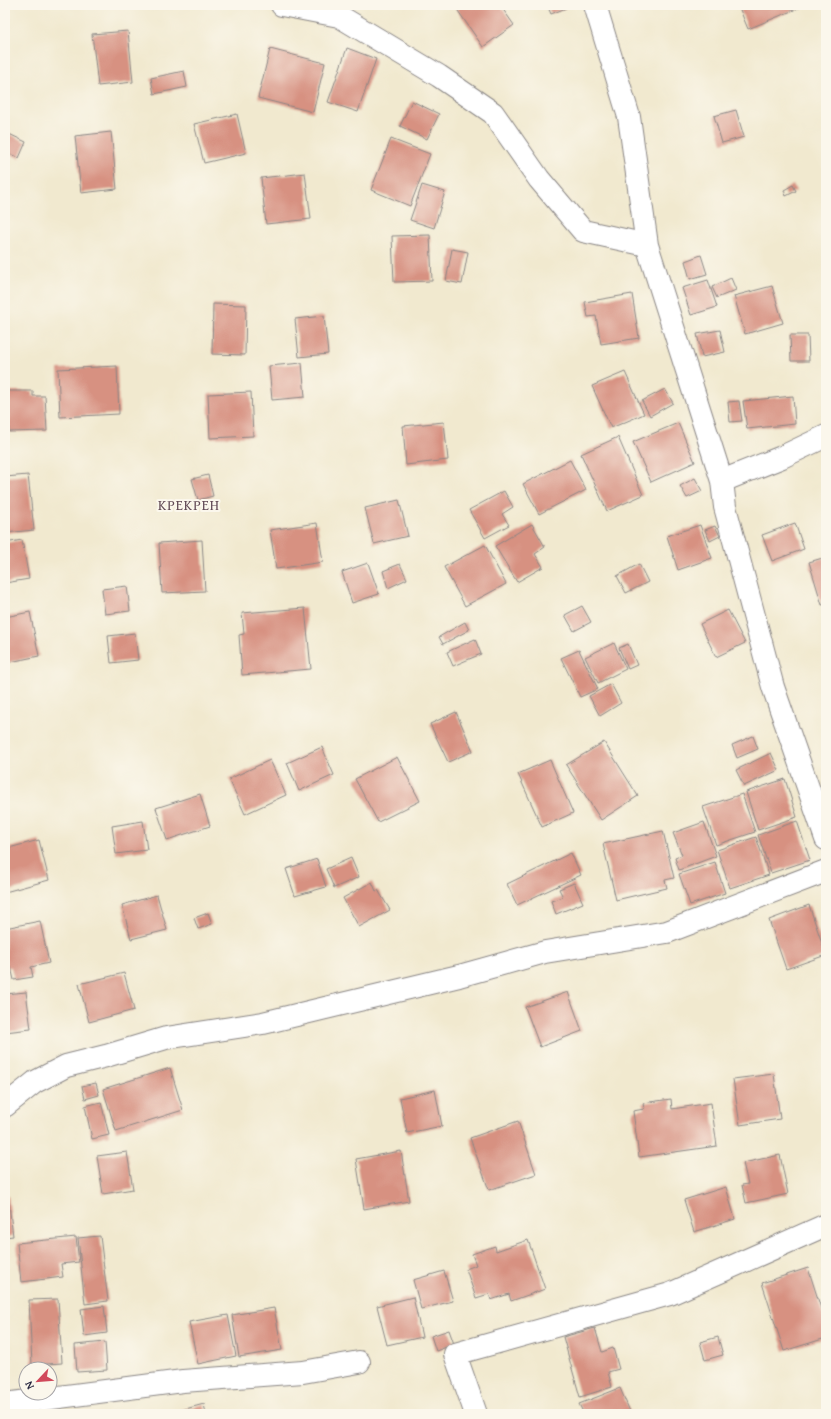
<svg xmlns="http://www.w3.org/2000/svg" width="831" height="1419" font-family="'Gentium Book Plus',serif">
<rect width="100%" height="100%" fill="#fbf7ec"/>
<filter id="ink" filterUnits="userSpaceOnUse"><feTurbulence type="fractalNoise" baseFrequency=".025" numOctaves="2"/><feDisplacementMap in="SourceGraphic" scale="8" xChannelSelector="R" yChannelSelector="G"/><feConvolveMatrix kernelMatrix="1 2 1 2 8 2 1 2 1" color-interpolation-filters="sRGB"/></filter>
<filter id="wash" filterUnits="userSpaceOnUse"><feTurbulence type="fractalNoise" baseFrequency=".012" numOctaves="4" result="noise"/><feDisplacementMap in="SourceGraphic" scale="16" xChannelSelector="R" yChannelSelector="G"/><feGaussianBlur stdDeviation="0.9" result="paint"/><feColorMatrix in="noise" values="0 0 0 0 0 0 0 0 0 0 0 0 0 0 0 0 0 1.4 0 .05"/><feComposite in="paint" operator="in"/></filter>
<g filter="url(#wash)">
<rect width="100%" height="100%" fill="#f1e9cf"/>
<g id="blocks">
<!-- building -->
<path fill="#d79181" d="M460,5H500L514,25L483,47L456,8Z
M547,5H565L566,8L551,14Z
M738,5H806L748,29Z
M128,31L133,82L98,86L92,34Z
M347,48L376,59L358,112L328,102Z
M270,49L325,63L313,112L258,98Z
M184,71L187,87L154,94L151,78Z
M412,101L439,114L427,139L400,126Z
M736,110L744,137L722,143L714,116Z
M237,114L246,153L204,163L194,124Z
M111,132L117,189L81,193L75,136Z
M7,133L26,142L19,158L5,152V137Z
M391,139L430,154L410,206L371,190Z
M305,173L311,219L266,224L261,178Z
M422,185L445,192L434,228L410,220Z
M793,185L796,191L786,196L784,190Z
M430,235L432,281L394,282L392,236Z
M452,249L468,252L462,284L446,281Z
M701,255L707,274L690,279L685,261Z
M731,278L736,290L717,298L712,287Z
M708,280L717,307L691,315L682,288Z
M772,286L783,323L745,334L734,296Z
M632,294L639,338L601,344L596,316L588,317L585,302Z
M213,304L246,305L245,355L212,354Z
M324,316L328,354L299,357L295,319Z
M720,330L725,352L702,357L697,334Z
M790,335H808L809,361H791Z
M302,363L305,397L272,400L269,366Z
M117,366L119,414L60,417L58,369Z
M625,372L644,414L611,428L592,386Z
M665,389L673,403L650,416L642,401Z
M7,391H33V396H45L47,431L9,432Z
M251,392L253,436L210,438L208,394Z
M793,396L795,424L747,429L743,401Z
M739,401L742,421L730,422L728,402Z
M444,422L448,460L406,465L403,426Z
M678,423L695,462L651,482L633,442Z
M618,437L643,495L607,511L581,454Z
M570,460L586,490L539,514L523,484Z
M28,475L34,530L5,533V477Z
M208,475L213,496L198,500L192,479Z
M695,478L702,491L687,498L680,486Z
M504,491L513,507L502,514L509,525L485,538L469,510Z
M399,500L408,536L374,544L365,508Z
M317,523L323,562L276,569L270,530Z
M795,523L804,549L772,561L762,535Z
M532,524L545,547L535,554L543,567L517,582L495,546Z
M700,525L712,558L678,570L667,536Z
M715,526L720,536L710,541L705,530Z
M22,540L29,579L5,583V543Z
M202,540L205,591L162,593L159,543Z
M485,545L506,584L465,606L444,567Z
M826,557V604L822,605L809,562Z
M368,563L379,594L352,603L342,572Z
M400,564L407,579L388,588L383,571Z
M639,564L648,582L626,593L617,576Z
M127,586L130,611L105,614L102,589Z
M582,606L591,622L574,631L565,615Z
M305,608L311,669L242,675L239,635L244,634L242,613Z
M728,610L745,643L716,657L700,624Z
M30,612L39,656L5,663V617Z
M465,622L469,630L443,644L439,637Z
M135,633L138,660L111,663L108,636Z
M475,639L481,654L453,666L447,652Z
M614,643L626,669L598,683L585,657Z
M628,644L637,665L628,669L619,648Z
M579,650L598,689L580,697L561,658Z
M611,684L621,703L600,716L589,696Z
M456,712L473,751L448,762L430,724Z
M753,736L758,749L737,758L732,745Z
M604,742L638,796L601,820L566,765Z
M322,747L334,775L299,791L287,763Z
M771,753L779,770L744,786L736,770Z
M397,757L420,801L378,822L355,779Z
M270,760L286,795L245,814L229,779Z
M550,760L573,813L542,827L518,774Z
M785,779L797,817L758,830L746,792Z
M200,794L210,826L167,840L156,808Z
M742,794L755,832L716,845L703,807Z
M143,821L147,850L116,854L112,826Z
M797,821L810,860L771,873L758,835Z
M704,822L716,856L679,870L675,858L682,855L673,833Z
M663,831L674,878L665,880L667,888L616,900L603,844Z
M756,837L769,875L730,888L717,850Z
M39,840L49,880L5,892V849Z
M571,853L581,875L517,905L507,884Z
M351,858L359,877L334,888L326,869Z
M317,859L326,887L295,896L286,869Z
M715,862L725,893L690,905L679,874Z
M372,882L376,891L378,890L390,910L359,927L343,898Z
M574,883L583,903L556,914L551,901L563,897L559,889Z
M157,895L167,930L131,939L122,905Z
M809,905L826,955L786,969L769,920Z
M208,913L212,924L198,929L194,918Z
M40,921L49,963L31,967L33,977L14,980L11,967L5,968V928Z
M124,973L134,1010L89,1022L79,984Z
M26,992L31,1029L5,1032V994Z
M568,992L582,1031L540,1047L525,1007Z
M170,1068L183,1110L116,1131L103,1089Z
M774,1074L780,1119L740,1125L733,1079Z
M96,1083L99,1095L85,1099L82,1086Z
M435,1090L442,1126L407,1133L400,1098Z
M671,1099L672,1109L711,1103L717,1146L639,1157L633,1111L644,1109L643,1103Z
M101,1102L109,1135L92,1139L85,1106Z
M518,1121L536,1174L489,1190L470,1138Z
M401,1151L409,1201L364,1209L356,1159Z
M127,1152L133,1189L103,1194L97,1156Z
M780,1155L788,1194L746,1203L742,1185L748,1184L743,1163Z
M726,1187L735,1219L694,1232L684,1200Z
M5,1196H8L13,1236L5,1237Z
M100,1236L108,1301L85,1304L78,1238Z
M76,1237L79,1262L61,1264L63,1277L21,1282L17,1243Z
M528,1240L545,1289L511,1301L509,1294L491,1300L489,1294L476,1298L466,1269L476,1265L472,1254L495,1246L496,1251Z
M808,1268L826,1324V1338L784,1351L762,1283Z
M444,1271L453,1301L421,1309L413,1280Z
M413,1297L422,1337L387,1345L377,1306Z
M58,1299L62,1363L32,1365L29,1300Z
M104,1306L107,1333L84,1336L81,1309Z
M274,1308L282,1350L239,1357L232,1315Z
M228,1315L236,1356L198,1364L189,1322Z
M595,1328L602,1352L613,1348L619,1369L608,1372L612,1387L580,1397L563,1337Z
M449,1330L454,1344L436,1351L431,1336Z
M718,1337L723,1355L705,1360L700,1342Z
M105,1342L107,1370L77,1372L75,1345Z
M620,1388L631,1414H584L579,1404Z
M204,1404L206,1414H174V1412Z"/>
</g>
</g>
<g filter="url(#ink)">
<use href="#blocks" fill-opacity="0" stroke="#8a8685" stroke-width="1"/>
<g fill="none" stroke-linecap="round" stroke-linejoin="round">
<defs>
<path id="minor" d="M282,5L339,16L439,76L493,113L539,179L583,231L647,245L722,481L725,507L773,687L826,839
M595,5L629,117L647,245
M722,481L782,457L826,436
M5,1106L35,1082L66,1066L106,1056L166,1038L263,1023L459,976L545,952L667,932L826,871
M5,1404L183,1381L303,1372L359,1362
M476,1414L455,1354L670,1294L826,1225"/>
</defs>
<!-- minor casing -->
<use href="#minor" stroke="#8a8685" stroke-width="24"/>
<!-- minor -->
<use href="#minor" stroke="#fff" stroke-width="22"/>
</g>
</g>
<g text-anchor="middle" stroke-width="4" stroke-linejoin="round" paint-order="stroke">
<!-- neighbourhood labels -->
<g font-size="14" letter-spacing="1" fill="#614954" stroke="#fbf7ec">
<text x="189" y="510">KPEKPEH</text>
</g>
</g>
<!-- margin -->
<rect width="831" height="1419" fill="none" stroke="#fbf7ec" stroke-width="20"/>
<!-- north arrow -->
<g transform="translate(38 1381) rotate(244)"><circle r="19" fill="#fbf7ec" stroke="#a4a2a5"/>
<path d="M0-3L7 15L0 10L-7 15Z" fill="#d1495b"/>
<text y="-6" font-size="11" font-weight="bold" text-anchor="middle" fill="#22223b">N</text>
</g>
</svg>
